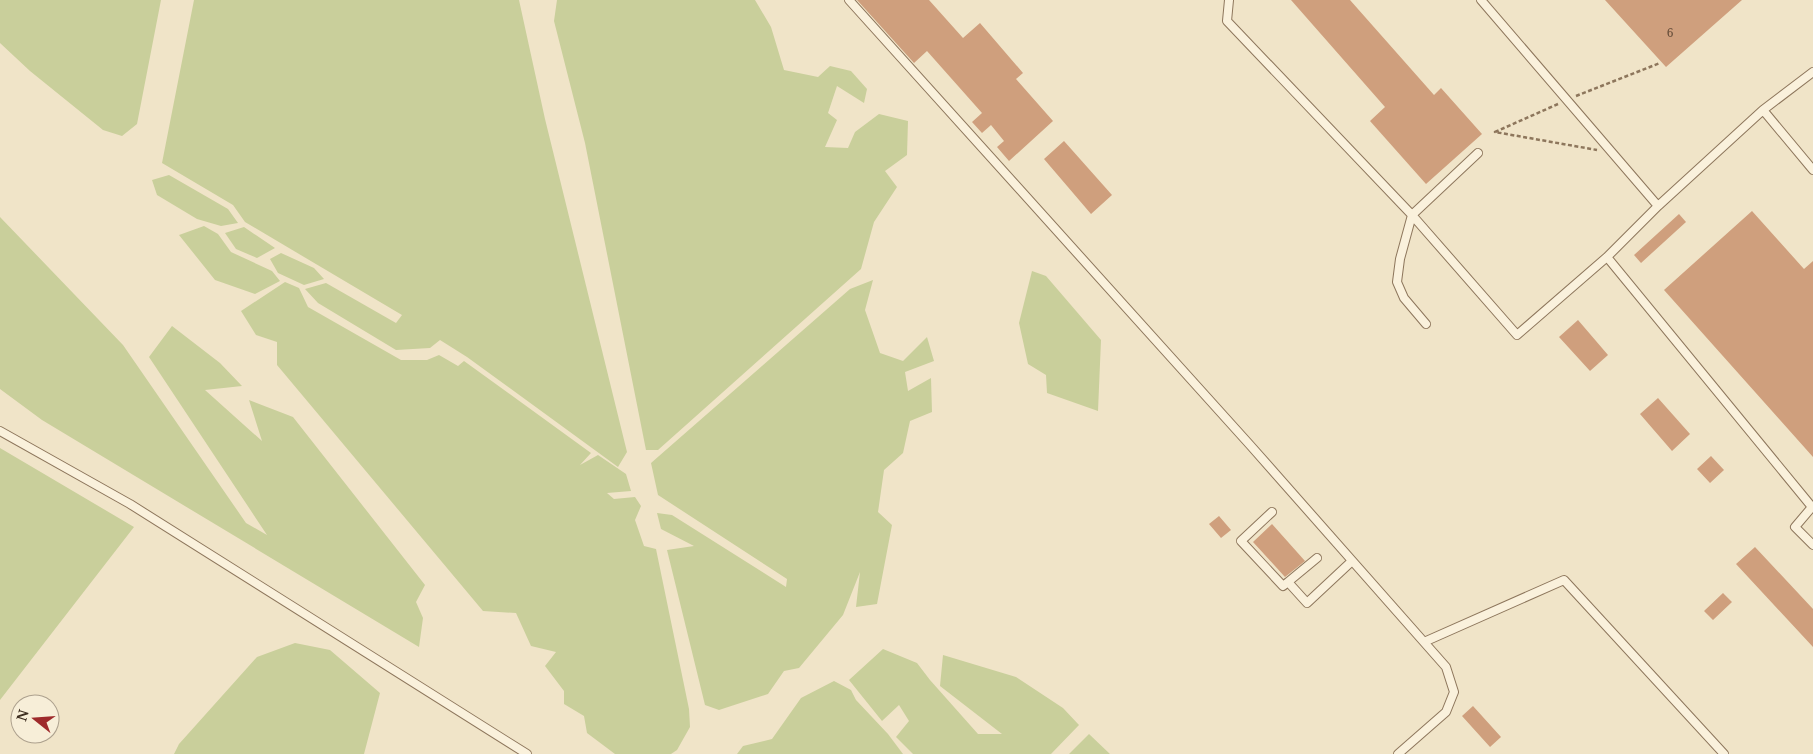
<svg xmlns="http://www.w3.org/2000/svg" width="1813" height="754" font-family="'Noto Serif',serif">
<rect width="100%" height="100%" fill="#f0e4c8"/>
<!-- green -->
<path fill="#c9cf9b" d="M0,0H161L137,124L122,136L103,130L30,71L0,43Z
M194,0H519L545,119L627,452L618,467L467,357L440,340L430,348L396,350L318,303L305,289L326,283L396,323L402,315L245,222L233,205L162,163Z
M557,0H755L771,27L784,70L818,77L830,66L851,71L867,89L864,103L837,86L828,113L837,120L825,147L848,148L855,132L879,114L908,121L907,155L885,171L897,187L874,222L861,269L658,450H646L585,143L554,21Z
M169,175L228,209L238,223L221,226L197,219L157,195L152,180Z
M0,217L123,345L246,523L267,535L149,357L172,326L220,363L242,386L205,390L262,441L249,400L293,417L425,585L416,602L423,618L419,647L42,420L0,389Z
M204,226L218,234L231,252L272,271L280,281L255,294L215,280L179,235Z
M244,227L275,248L257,258L236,249L225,233Z
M281,253L314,268L324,279L304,285L278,273L270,259Z
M1032,271L1046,276L1101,340L1098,411L1047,393L1046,375L1028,364L1019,323Z
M873,280L865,310L880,353L903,361L927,337L934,361L905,372L908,391L931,378L932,412L910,421L903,453L884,470L878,512L892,525L877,604L856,607L860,572L843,615L799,668L784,671L768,694L719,710L705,705L667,550L694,546L661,529L657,513L672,515L786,587L787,579L658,495L651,463L850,289Z
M285,282L299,288L308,307L401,360H427L439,355L458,366L464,361L591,453L580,465L598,455L626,474L631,491L607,493L614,499L635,497L641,506L635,520L644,546L656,549L689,709L690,727L677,750L671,754H615L587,733L584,716L564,704V691L545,666L556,652L531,646L516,613L483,611L277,365V342L256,335L241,311Z
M0,448L134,527L0,700Z
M295,643L330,650L380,693L364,754H174L179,744L257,657Z
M883,649L917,663L930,680L978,734H1002L940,686L943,655L1016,677L1063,708L1079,725L1051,754H913L896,737L909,721L899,705L882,721L849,680Z
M834,681L851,690L856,700L888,734L903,754H737L743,746L772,739L801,698Z
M1089,734L1110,754H1069Z"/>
<!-- building -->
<path fill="#cf9f7d" d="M857,0H929L963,38L980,23L1023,73L1016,79L1053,121L1009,161L997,147L1004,141L991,125L982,133L972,122L982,113L927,51L914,63Z
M1291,0H1350L1434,95L1441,88L1482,134L1426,184L1370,121L1385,107Z
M1605,0H1742L1666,67Z
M1064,141L1112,195L1091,214L1044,159Z
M1752,211L1804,269L1813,261V457L1664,290Z
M1679,214L1686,222L1641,263L1634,255Z
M1578,320L1608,355L1590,371L1559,337Z
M1658,398L1690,434L1672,451L1640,414Z
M1711,456L1724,470L1710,483L1697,469Z
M1219,516L1231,530L1221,538L1209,524Z
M1272,524L1305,561L1285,577L1253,542Z
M1755,547L1813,609V647L1736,564Z
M1723,593L1732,602L1713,620L1704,611Z
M1473,706L1501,737L1490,747L1462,716Z"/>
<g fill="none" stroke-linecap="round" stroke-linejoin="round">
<defs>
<path id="lane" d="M849,0L1250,445L1446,667L1454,692L1446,712L1398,754
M1229,0L1227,21L1412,215L1517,335L1607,257L1658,206L1763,110L1813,72
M1481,0L1658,206
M1763,110L1813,170
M1607,257L1812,507L1795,527L1813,545
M1426,324L1404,298L1397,282L1400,259L1412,215L1478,153
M0,431L130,504L527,754
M1272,512L1241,541L1283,586L1288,582L1307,603L1352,561
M1288,582L1317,558
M1424,642L1564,580L1724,754"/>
</defs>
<!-- lane casing -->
<use href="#lane" stroke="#8d765c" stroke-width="10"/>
<!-- path -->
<path stroke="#8d765c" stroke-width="2.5" stroke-dasharray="4 2.5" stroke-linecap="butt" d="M1576,96L1660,63
M1558,104L1495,132L1597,150"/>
<!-- lane -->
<use href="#lane" stroke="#faf1dc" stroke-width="8"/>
</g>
<g text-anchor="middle" stroke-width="4" stroke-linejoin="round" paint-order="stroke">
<!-- number labels -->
<g font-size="12" fill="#624a37">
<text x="1670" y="37">6</text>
</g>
</g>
<!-- north arrow -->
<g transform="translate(35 719) rotate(287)"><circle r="24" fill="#f7eed8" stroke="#ada18e"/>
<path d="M0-4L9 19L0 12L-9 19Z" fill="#9e2a2b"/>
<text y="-8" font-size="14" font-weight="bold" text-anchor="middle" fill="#3d2e20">N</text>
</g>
</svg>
